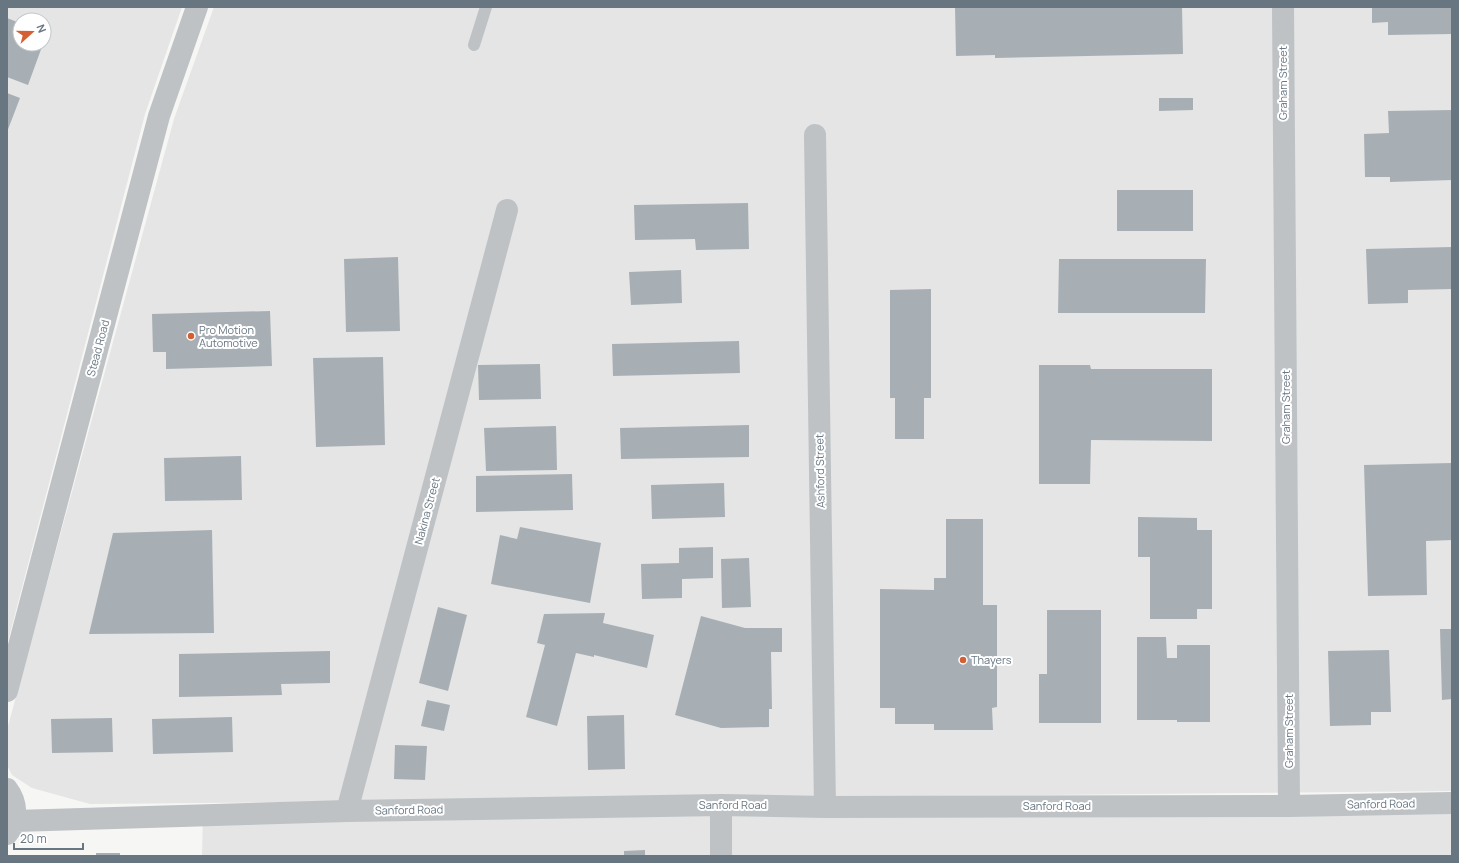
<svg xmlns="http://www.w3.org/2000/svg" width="1459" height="863" font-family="Manrope,sans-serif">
<rect width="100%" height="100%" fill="#f6f6f4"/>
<!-- built -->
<path fill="#e4e5e4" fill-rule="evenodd" d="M7,7H182L145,114L7,645ZM20,20H44V44H20Z
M214,7H1452V791L90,804L32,788L12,775L7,765L8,726L174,119Z
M1452,808V856H202L203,816Z"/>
<!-- building -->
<path fill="#a8afb4" d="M955,7H1182L1183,54L995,58V55L956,56Z
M1372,7H1452V34L1388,35V22L1372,23Z
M7,18L20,23V44H43L28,85L7,77Z
M7,93L20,98L7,132Z
M1159,98H1193V110L1159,111Z
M1452,110V180L1390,182V177H1365L1364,134L1389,133L1388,111Z
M1117,190H1193V231H1117Z
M748,203L749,249L696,250L695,239L635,240L634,205Z
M1452,247V289L1408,290V303L1368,304L1366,249Z
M398,257L400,331L346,332L344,259Z
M1059,259H1206L1205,313H1058Z
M681,270L682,303L631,305L629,272Z
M931,289V398H924V439H895V398H890V290Z
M270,311L272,366L166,369V352H153L152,314Z
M739,341L740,373L613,376L612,344Z
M383,357L385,445L316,447L313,358Z
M540,364L541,399L479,400L478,365Z
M1039,365H1090L1091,369H1212V441L1091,440L1090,484H1039Z
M749,425V457L621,459L620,428Z
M556,426L557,470L486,471L484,428Z
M241,456L242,500L165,501L164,458Z
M1452,463V540L1426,541L1427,595L1368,596L1364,465Z
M572,474L573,510L476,512V476Z
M724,483L725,517L652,519L651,485Z
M1138,517L1197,518V530H1212V609H1197V619H1150V557H1138Z
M946,519H983V605H997V707L992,708L993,730H934V724H895V708H880V589L934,590V578H946Z
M520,527L601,543L590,603L491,584L500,535L517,539Z
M212,530L214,633L89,634L113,533Z
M713,547V578L682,579V598L642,599L641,564L679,563V548Z
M749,558L751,607L722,608L721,559Z
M438,607L467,615L448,691L419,683Z
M1047,610H1101V723H1039V674H1047Z
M605,613L603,623L654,635L647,668L594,655V657L576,653L557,726L526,717L545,645L537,643L544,614Z
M701,616L745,628H782V652H771L772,709H769V727L721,728L675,715Z
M1440,629H1452V699L1442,700Z
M1137,637H1166L1167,658H1177V645H1210V722H1177V720H1137Z
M1389,650L1391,712H1371V725L1330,726L1328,651Z
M330,651V683L281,684L282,695L179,697V654Z
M427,700L450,705L444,731L421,726Z
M624,715L625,769L588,770L587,716Z
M232,717L233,752L153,754L152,719Z
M112,718L113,752L52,753L51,719Z
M395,745L427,746L425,780L394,779Z
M645,850V856H624V851Z
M96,853H120V856H96Z"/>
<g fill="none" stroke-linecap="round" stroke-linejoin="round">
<!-- lane -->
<path stroke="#bec2c5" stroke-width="12" d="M474,45L486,7"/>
<!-- street -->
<path stroke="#bec2c5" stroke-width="22" d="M1283,7L1289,806
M815,135L825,807
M7,691L159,116L197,7
M7,789C17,802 19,821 7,834
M721,805V856
M347,811L507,210
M15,821L347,811L721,805L825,807L1289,806L1452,803"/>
</g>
<!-- markers -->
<g fill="#d55f35" stroke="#fff" stroke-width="1.5">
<circle cx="191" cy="336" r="4"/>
<circle cx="963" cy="660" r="4"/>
</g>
<g text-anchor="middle" stroke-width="4" stroke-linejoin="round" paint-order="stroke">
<!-- street labels -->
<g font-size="11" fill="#687682" stroke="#fff">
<text transform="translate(1283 83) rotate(-90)" y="4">Graham Street</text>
<text transform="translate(98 348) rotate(-75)" y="4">Stead Road</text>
<text transform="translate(1286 407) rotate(-90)" y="4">Graham Street</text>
<text transform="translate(820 471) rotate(-91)" y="4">Ashford Street</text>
<text transform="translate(427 511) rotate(-75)" y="4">Nakina Street</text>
<text transform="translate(1289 731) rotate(-90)" y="4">Graham Street</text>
<text transform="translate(1381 804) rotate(-1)" y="4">Sanford Road</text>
<text x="733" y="809">Sanford Road</text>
<text x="1057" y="810">Sanford Road</text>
<text transform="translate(409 810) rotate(-1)" y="4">Sanford Road</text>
</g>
<!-- poi labels -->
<g font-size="11" fill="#687682" stroke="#fff" text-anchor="start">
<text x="199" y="334">Pro Motion<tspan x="199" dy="13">Automotive</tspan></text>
<text x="971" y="664">Thayers</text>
</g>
</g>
<!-- border -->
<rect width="1459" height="863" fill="none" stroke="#687682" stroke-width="16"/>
<!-- north arrow -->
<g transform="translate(32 32) rotate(69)"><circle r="19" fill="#ffffff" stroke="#c3c8cd"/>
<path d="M0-3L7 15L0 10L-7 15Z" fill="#d55f35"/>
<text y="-6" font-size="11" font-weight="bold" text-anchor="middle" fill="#687682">N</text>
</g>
<!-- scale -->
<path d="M14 843v6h69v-6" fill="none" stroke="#687682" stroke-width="2"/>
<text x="20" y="843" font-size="12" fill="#687682" stroke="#ffffff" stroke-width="3" paint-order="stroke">20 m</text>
</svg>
